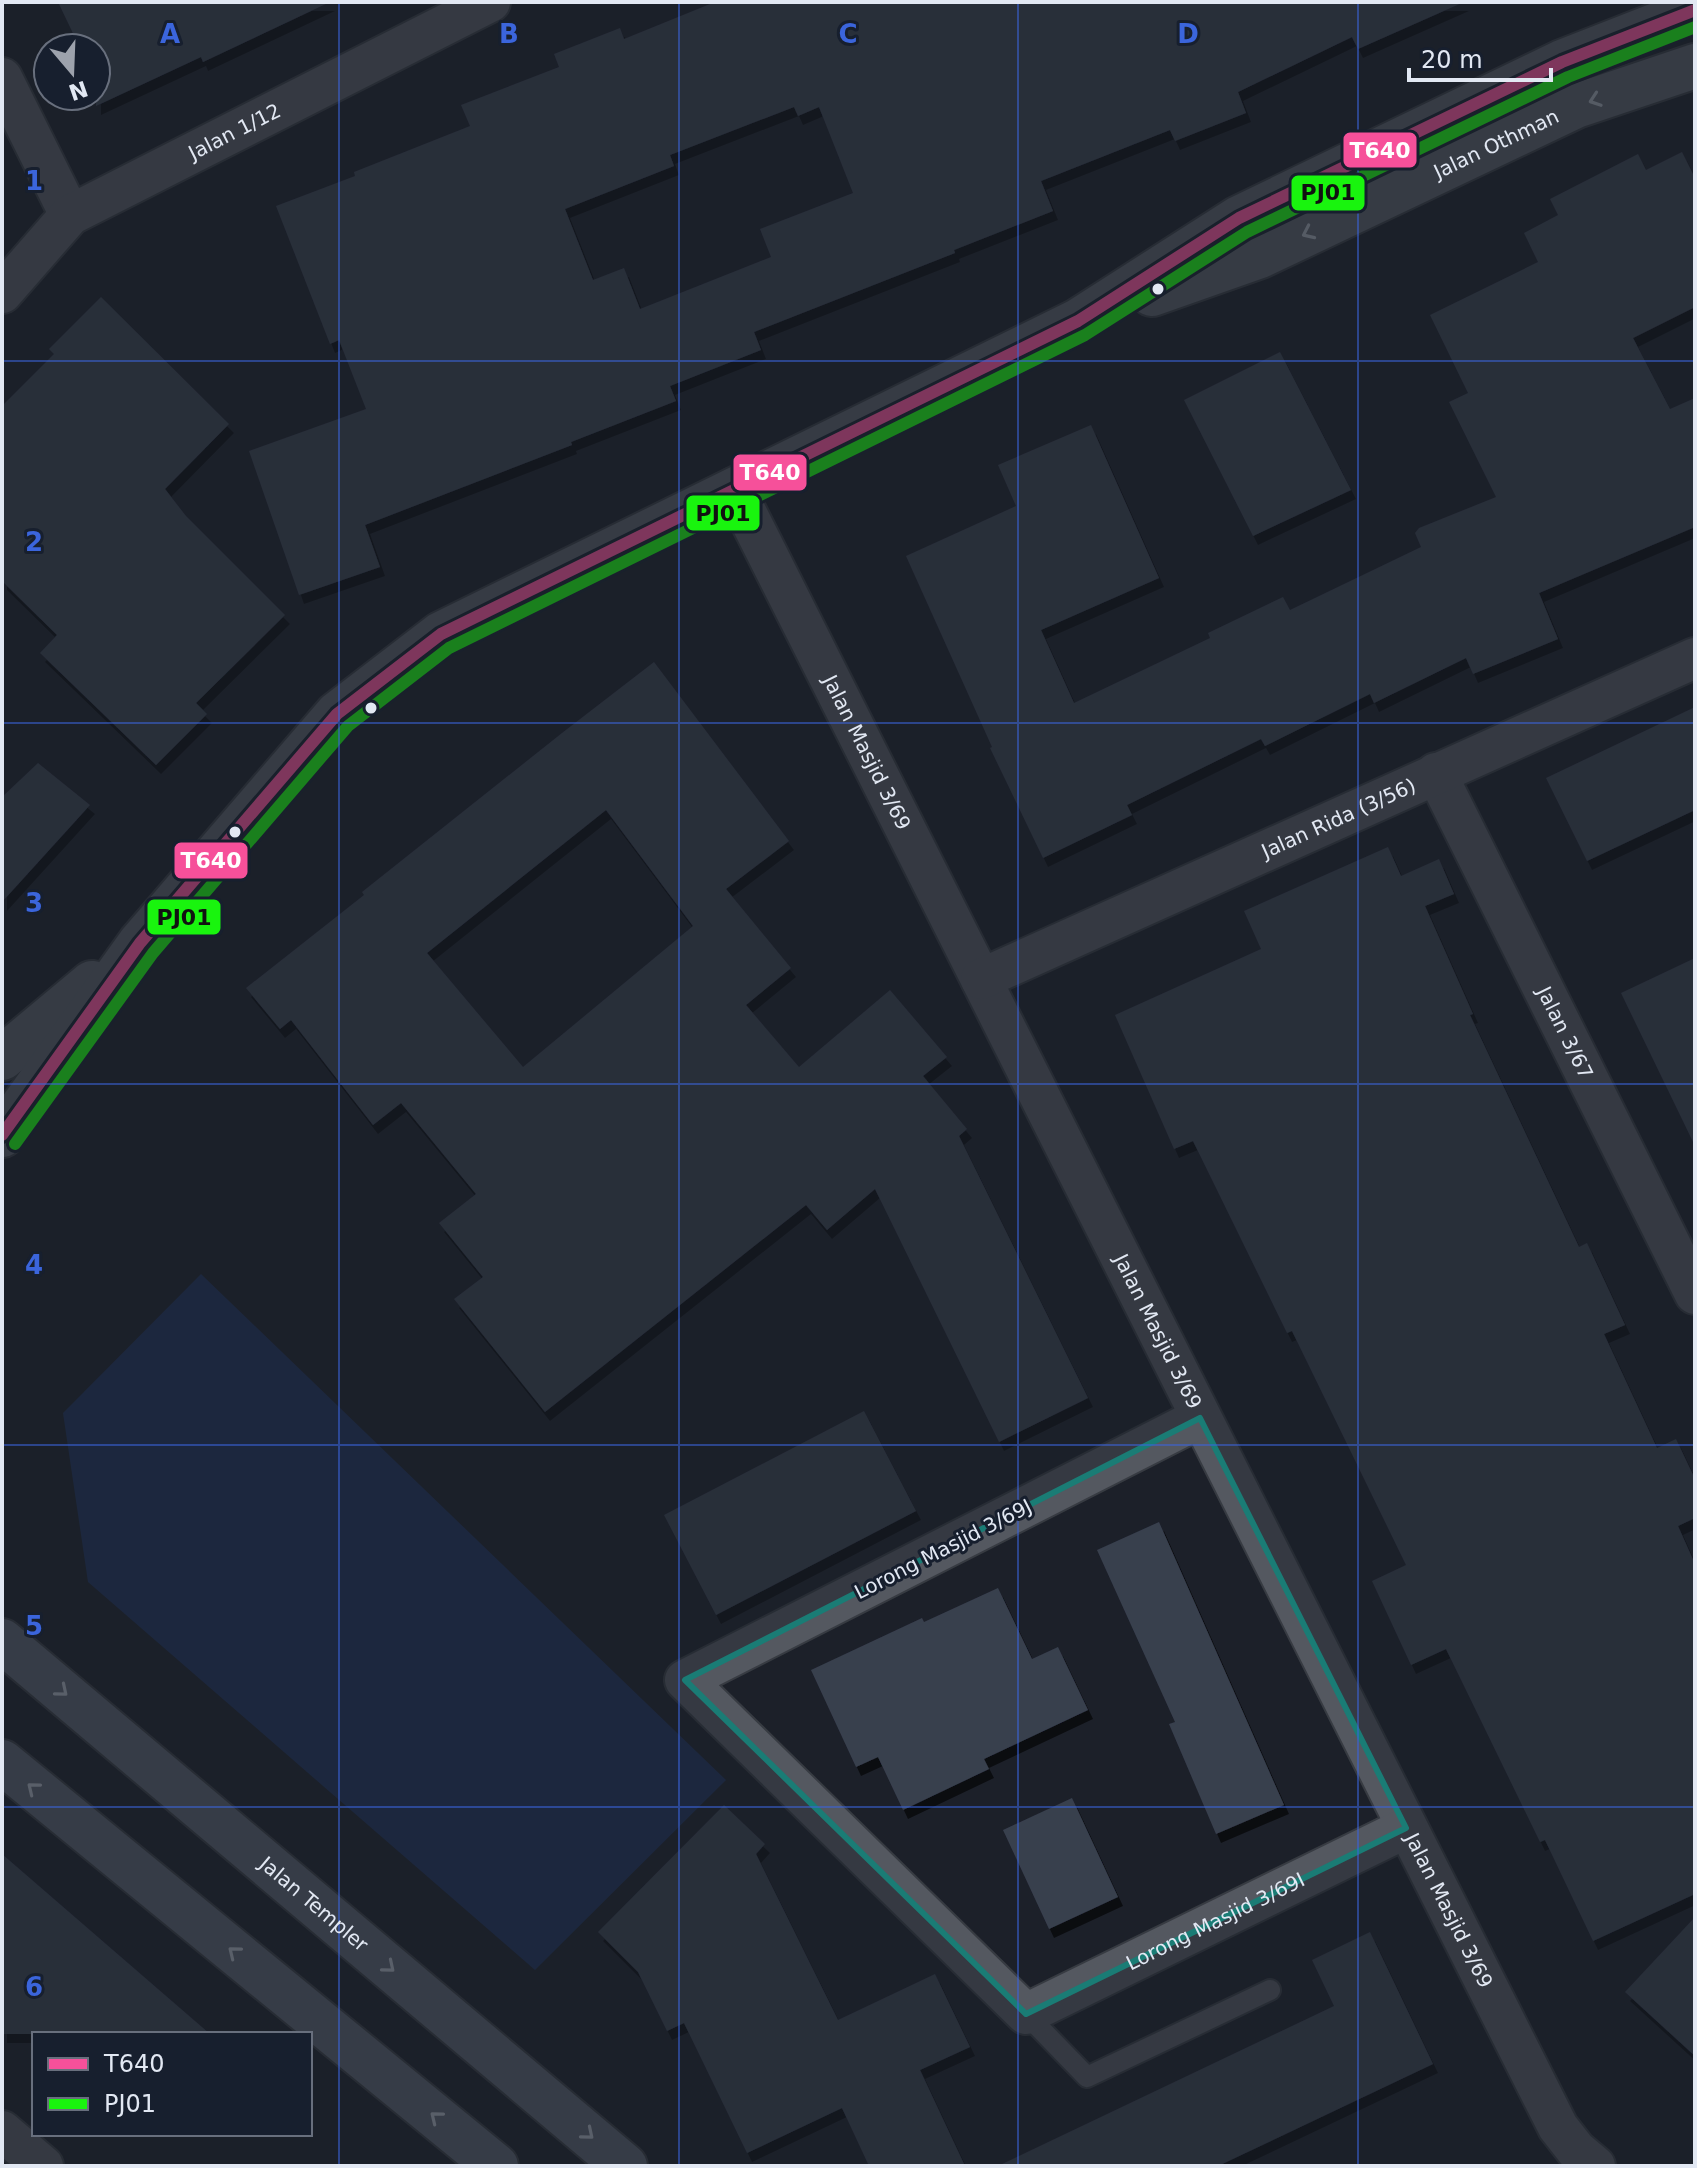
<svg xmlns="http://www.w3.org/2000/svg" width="1697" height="2168" font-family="'DejaVu Sans',sans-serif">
<defs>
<filter id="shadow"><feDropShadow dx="5" dy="9" stdDeviation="0" flood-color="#0009"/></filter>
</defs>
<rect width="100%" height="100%" fill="#1c2029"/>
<!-- green -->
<path fill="#1e3057" d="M201,1274L726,1780L535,1970L88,1582L63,1413Z"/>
<!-- building -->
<path fill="#383f4e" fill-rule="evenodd" filter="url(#shadow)" d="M58,2H330L203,62L201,57L96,106V48H80Z
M715,2H1464L1358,49L1352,37L1238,92L1246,113L1175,141L1170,130L1041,181L1053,211L954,250L955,253L754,332L761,350L670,386L676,401L571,442L572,445L365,525L380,567L299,595L249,451L366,409L339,340L330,344L276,206L355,176L354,172L470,126L461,105L559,67L554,54L620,28L624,39ZM794,107L798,116L819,107L853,193L760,229L771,257L640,309L624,268L593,280L565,209L674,166L670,155Z
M1682,152L1695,178V307L1633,338L1670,409L1695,398V527L1539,593L1558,639L1473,674L1466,658L1374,703L1370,694L1265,746L1261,739L1127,805L1132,815L1043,858L990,748L992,747L906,556L1016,506L998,465L1091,425L1159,578L1041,630L1074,703L1210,638L1208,633L1283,597L1290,610L1421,547L1415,533L1419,528L1496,497L1449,402L1468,393L1430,315L1538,262L1524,233L1558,215L1550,199L1638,154L1646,170Z
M101,297L229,424L165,489L186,516L285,615L196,703L207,714L156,765L40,653L57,635L2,581V406L54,354L49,349Z
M1280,352L1351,490L1253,536L1184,400Z
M654,662L789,841L726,889L791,968L746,1005L799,1067L890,990L947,1057L923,1076L967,1129L959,1136L1088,1398L999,1442L875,1189L827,1230L806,1205L545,1412L454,1299L483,1277L439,1223L476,1194L401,1103L373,1125L291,1020L280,1029L246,988L364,895L362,892L562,733ZM606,810L693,926L523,1067L427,953Z
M1695,707V810L1587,861L1546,778Z
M38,763L90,805L2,902V797Z
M1388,847L1401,876L1439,859L1454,894L1425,906L1473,1014L1470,1015L1579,1247L1587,1243L1625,1325L1604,1334L1657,1448L1676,1439L1695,1479V1518L1678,1526L1695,1564V1894L1593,1941L1545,1840L1540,1842L1446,1649L1411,1665L1372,1581L1406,1565L1292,1331L1287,1333L1193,1141L1174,1149L1115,1015L1261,949L1244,911Z
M1695,958V1146L1621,993Z
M864,1411L916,1511L716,1615L664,1515Z
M1159,1522L1284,1805L1216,1834L1169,1724L1175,1722L1097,1550Z
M998,1588L1032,1659L1058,1647L1088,1710L984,1759L989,1769L903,1810L878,1757L856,1767L811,1670L922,1618L924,1622Z
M1072,1798L1118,1897L1049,1929L1003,1830Z
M724,1805L765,1844L756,1854L838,2020L935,1974L970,2047L920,2070L965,2166H869L842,2108L747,2153L684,2023L667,2031L638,1972L598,1932Z
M2,1854L210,2034H2Z
M1695,1917V2056L1625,1992Z
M1370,1932L1433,2064L1218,2166H998L1334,2006L1312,1960Z"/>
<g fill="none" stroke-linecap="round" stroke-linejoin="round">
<defs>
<path id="lane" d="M1026,2014L1087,2077L1270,1990"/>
<g id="street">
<path d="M2,78L70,215"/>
<path id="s1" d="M2,293L70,215L490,2"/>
<path id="s2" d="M734,488L1558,2127L1576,2150L1595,2166"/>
<path id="s3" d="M1436,773L1695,1294"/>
<path id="s4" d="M981,979L1695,658"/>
<path id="s5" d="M1200,1418L685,1680L1026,2014L1406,1828"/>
<path d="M2,2131L43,2166"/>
</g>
<g id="secondary">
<path id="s6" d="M1152,294L1260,256L1576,106L1695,66"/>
<path d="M2,1058L92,983"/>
<path d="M2,1135L140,943L337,714L441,634L1078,321L1239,218L1562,62L1695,10"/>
</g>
<g id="primary">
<path id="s7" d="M2,1641L625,2166"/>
<path d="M2,1762L496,2166"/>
</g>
</defs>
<!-- lane casing -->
<use href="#lane" stroke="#373b42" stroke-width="24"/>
<!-- street casing -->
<use href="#street" stroke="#373b42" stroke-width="44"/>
<!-- secondary casing -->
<use href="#secondary" stroke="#373b42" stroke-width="48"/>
<!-- primary casing -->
<use href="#primary" stroke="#373b42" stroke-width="48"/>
<!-- lane -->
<use href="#lane" stroke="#545860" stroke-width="20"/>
<!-- street -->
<use href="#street" stroke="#545860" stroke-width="40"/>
<!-- secondary -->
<use href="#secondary" stroke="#575c65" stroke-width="44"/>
<!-- primary -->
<use href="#primary" stroke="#585e6a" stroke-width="44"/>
<defs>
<path id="bus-1" d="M2,1135L140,943L337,714L441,634L1078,321L1239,218L1562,62L1695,10"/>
<path id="bus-2" d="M15,1144L153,953L348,726L449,648L1085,335L1247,232L1568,77L1695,27"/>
</defs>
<!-- bus-1 casing -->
<use href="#bus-1" stroke="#171f2e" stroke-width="18"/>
<!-- bus-2 casing -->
<use href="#bus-2" stroke="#171f2e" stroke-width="18"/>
<!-- bus-1 -->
<use href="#bus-1" stroke="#f6509a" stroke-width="12"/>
<!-- bus-2 -->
<use href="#bus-2" stroke="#19f40e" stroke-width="12"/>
</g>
<!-- one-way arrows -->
<defs><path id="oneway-chevron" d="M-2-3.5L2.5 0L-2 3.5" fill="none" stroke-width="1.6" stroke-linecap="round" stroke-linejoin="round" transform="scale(2)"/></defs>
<g stroke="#9ca2ac">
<use href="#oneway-chevron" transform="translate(1595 100) rotate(161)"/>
<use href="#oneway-chevron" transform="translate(1308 233) rotate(155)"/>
</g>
<g stroke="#a4aab5">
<use href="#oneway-chevron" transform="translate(62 1691) rotate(40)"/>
<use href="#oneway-chevron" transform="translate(33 1788) rotate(-141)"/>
<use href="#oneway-chevron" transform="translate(234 1952) rotate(-141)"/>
<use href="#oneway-chevron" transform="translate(389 1967) rotate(40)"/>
<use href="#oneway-chevron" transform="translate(436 2117) rotate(-141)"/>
<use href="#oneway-chevron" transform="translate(588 2134) rotate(40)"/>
</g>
<!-- marked area -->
<path d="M0 0H1697V2168H0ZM1200,1418L1406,1828L1026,2014L685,1680Z" fill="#1c2029" fill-opacity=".55" fill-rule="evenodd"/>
<path fill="none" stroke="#1a7c75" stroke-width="6" stroke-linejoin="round" d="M1200,1418L1406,1828L1026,2014L685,1680Z"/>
<!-- grid -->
<path fill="none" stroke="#3b65dc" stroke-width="2" stroke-opacity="0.55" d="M339,2V2166M679,2V2166M1018,2V2166M1358,2V2166M2,361H1695M2,723H1695M2,1084H1695M2,1445H1695M2,1807H1695"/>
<!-- markers -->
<g fill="#e2e8f3" stroke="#171f2e" stroke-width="3">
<circle cx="1158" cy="289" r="7"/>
<circle cx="371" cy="708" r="7"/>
<circle cx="235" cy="832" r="7"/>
</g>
<g text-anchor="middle" stroke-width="6" stroke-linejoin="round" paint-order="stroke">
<!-- street labels -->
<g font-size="20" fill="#e2e8f3" stroke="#171f2e">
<text dy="7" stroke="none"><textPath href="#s1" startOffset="288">Jalan 1/12</textPath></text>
<text dy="7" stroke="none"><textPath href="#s6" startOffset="376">Jalan Othman</textPath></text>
<text dy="7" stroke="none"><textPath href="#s2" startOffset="296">Jalan Masjid 3/69</textPath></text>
<text dy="7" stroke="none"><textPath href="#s4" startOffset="392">Jalan Rida (3/56)</textPath></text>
<text dy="7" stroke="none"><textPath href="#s3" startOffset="290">Jalan 3/67</textPath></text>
<text dy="7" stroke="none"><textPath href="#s2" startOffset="944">Jalan Masjid 3/69</textPath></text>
<text transform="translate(943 1549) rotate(-27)" y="7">Lorong Masjid 3/69J</text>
<text dy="7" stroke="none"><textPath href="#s7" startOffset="408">Jalan Templer</textPath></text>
<text dy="7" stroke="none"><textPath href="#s2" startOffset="1592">Jalan Masjid 3/69</textPath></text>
<text dy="7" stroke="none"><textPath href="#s5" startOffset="1266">Lorong Masjid 3/69I</textPath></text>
</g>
</g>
<g font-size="26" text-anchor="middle" font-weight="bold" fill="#3b65dc" stroke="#171f2e" stroke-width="6" stroke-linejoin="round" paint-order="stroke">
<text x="170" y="43">A</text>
<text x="509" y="43">B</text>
<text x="848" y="43">C</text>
<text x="1188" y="43">D</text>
<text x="34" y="190">1</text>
<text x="34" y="551">2</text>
<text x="34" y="912">3</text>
<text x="34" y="1274">4</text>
<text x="34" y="1635">5</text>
<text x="34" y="1996">6</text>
</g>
<g stroke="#171f2e" stroke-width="3">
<rect x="1342" y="131" width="76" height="38" rx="8" fill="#f6509a"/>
<rect x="1290" y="174" width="76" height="38" rx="8" fill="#19f40e"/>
<rect x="732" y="453" width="76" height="39" rx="8" fill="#f6509a"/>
<rect x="685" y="494" width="76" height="38" rx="8" fill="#19f40e"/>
<rect x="173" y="841" width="76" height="39" rx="8" fill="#f6509a"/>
<rect x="146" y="898" width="76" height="38" rx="8" fill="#19f40e"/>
</g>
<g font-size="22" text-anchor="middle" font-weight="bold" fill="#fff">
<text x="1380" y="158">T640</text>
<text x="770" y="480">T640</text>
<text x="211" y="868">T640</text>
</g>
<g font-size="22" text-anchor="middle" font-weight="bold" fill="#111">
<text x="1328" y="200">PJ01</text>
<text x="723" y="521">PJ01</text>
<text x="184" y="925">PJ01</text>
</g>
<!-- border -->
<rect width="1697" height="2168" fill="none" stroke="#e2e8f3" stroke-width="8"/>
<!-- legend -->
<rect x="32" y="2032" width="280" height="104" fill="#171f2e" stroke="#686f7d" stroke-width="2"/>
<rect x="48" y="2058" width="40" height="12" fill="#f6509a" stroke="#686f7d" stroke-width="2"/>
<text x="104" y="2072" font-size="24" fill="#e2e8f3">T640</text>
<rect x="48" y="2098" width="40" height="12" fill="#19f40e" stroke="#686f7d" stroke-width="2"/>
<text x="104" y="2112" font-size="24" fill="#e2e8f3">PJ01</text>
<!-- north arrow -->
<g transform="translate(72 72) rotate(161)"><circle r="38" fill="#171f2e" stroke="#686f7d" stroke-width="2"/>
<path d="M0-6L14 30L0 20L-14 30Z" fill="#9da2ac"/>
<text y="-12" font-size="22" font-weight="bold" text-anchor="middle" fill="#e2e8f3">N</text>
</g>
<!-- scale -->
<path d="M1409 68v12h142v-12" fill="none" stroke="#e2e8f3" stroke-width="4"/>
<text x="1421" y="68" font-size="24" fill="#e2e8f3" stroke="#171f2e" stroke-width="6" paint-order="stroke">20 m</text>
</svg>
